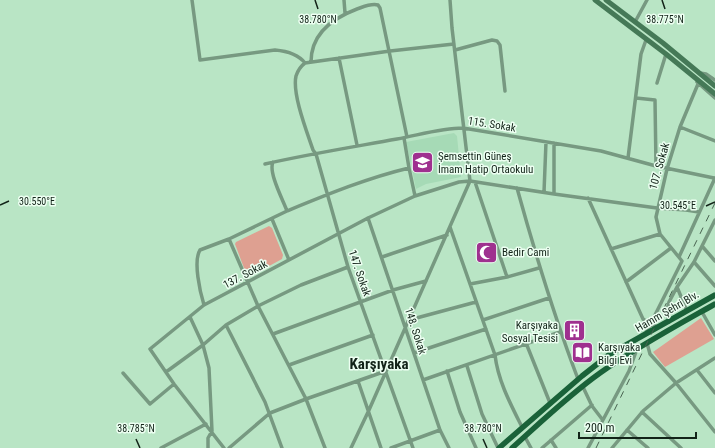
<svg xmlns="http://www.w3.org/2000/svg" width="715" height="448" font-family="'Roboto Condensed',sans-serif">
<rect width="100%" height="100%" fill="#b9e5c5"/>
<!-- built -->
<path fill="#a6dab6" d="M454,133L457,136L461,177L426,184L416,189L406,142Z"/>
<!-- green -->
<path fill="#dea091" d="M269,226L272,228L283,255L282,259L249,277L247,276L235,244L236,242Z
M701,318L714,339L665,367L653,352Z"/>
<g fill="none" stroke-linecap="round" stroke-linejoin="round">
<!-- minor -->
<path stroke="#779981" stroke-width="3.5" d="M192,0L200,60L275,50C286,51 298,54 305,63
M344,0L345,13
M635,22L647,0
M455,50L492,40L497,41L500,45L505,91
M339,58L357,145
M311,62C311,34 333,18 357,9C363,7 371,3 378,5L380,8L407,137
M700,73L706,74L715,80
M697,82L715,98
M657,83L666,54
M636,98L655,100L656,166
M680,127L715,141
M404,138L409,168
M554,143V194
M628,158L641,54L646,40
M273,162C268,172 283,200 287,211C326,195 367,178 409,168L415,196
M265,164C309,154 353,147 397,139C419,135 441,128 463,128L601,151L656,166L714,178
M475,182L507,277
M517,188C535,253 554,316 578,379
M544,192L546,142
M588,198L643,319L651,325L659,327
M368,218L440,430L449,448
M272,219L289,260
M450,227L495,355C498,381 511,405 522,427
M229,239L258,306L306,399L325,448
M702,246L715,261
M611,249L660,234
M382,257L447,235
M679,257L715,178
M694,262L715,286
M626,282L671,248
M470,284L507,277L539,268
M677,287L687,311
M204,305C200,292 193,261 200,250L229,239L287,211
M702,312L715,335
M190,317L203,345L209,368L212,431L208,438V448
M409,320L476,302
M483,320L549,298
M669,322L667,311L669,302L677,287L694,262L715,220
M226,325L265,402L282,448
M646,333L682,261L660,234L656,217L667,169L680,127L698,84
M273,334L393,290L426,281
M526,343L550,403
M647,343L650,354L676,383L715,432
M414,353L486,329
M289,365L373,335
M467,366L482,414L498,448
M697,370L715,393
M447,371L460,412L476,448
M166,372L203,345L226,325L258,306L301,285L348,267
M123,373L150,404L174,384
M423,380L560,332
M358,381L381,448
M583,387L592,406L602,419
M642,412L681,448
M627,430L648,448
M525,437L531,448
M551,440L556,448
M161,448L206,424
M224,448L174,384L150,349L204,305L368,218L415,196L459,182L470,181L554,194L657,208L686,210L699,212
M229,448L270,413L306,399L386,371
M351,448L369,410L470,181L452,28L450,0
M391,448L440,430
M413,448L348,267L316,154L313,150C307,132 292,94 296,76C298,70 301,66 305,63L390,51L454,44
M542,448L592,405
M588,448L629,371L637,349
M612,448L643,411L676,383L715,358"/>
<!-- secondary -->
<path stroke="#457957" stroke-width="5" d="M595,0L666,54L715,94
M606,0L663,43L715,86"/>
<!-- primary -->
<path stroke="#1a6239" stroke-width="5.5" d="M499,448L582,376L610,354L715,295
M512,448C541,422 569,395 600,373C637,347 676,326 715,304"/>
<!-- rail -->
<path stroke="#486250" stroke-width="1" stroke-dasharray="7 7" stroke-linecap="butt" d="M596,448L715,203"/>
</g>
<!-- ticks -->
<path fill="none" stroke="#122318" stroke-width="1.5" d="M315,0L318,9M662,0L665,9M0,205L9,201M706,206L715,202M136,439L140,448M483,439L487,448"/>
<!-- icons -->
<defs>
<symbol id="school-square" viewBox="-11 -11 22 22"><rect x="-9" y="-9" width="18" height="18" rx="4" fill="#9f308f" stroke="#edfff2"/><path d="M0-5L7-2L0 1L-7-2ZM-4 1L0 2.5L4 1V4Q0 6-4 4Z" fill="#fff"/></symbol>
<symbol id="mosque-square" viewBox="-11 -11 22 22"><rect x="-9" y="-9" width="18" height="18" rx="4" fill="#9f308f" stroke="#edfff2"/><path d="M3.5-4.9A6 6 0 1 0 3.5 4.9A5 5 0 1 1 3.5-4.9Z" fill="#fff"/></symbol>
<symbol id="building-square" viewBox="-11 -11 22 22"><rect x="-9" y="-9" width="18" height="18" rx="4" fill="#9f308f" stroke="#edfff2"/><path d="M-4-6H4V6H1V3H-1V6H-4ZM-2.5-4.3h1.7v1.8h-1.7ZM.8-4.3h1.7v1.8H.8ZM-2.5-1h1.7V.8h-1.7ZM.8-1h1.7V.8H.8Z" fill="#fff"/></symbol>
<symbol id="library-square" viewBox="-11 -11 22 22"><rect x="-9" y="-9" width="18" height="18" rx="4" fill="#9f308f" stroke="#edfff2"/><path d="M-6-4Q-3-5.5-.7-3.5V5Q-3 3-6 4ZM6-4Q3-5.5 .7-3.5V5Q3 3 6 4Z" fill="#fff"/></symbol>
</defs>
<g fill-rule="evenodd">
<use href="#school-square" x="410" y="150" width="25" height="25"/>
<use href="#mosque-square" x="474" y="240" width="25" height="25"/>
<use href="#building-square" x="562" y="318" width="25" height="25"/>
<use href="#library-square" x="570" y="340" width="25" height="25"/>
</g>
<g text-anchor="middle" stroke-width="3" stroke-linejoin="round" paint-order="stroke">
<!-- street labels -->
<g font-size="11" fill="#122318" stroke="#edfff2">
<text transform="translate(492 124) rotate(9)" y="4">115. Sokak</text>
<text transform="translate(659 166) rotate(-74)" y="4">107. Sokak</text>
<text transform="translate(360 273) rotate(71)" y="4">147. Sokak</text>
<text transform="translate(245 274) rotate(-28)" y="4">137. Sokak</text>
<text transform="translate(667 311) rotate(-30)" y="4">Hamm Şehri Blv.</text>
<text transform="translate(416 331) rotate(72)" y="4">148. Sokak</text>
</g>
<!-- poi labels -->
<g font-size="11" fill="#122318" stroke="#edfff2" text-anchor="start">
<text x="438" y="160">Şemsettin Güneş<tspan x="438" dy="13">İmam Hatip Ortaokulu</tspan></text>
<text x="502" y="256">Bedir Cami</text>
<text x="558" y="329" text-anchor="end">Karşıyaka<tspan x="558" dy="13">Sosyal Tesisi</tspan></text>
<text x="598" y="351">Karşıyaka<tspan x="598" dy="13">Bilgi Evi</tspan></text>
</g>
<!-- district labels -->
<g font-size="15" font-weight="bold" fill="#122318" stroke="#edfff2">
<text x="379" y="369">Karşıyaka</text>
</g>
</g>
<g font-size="10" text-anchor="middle" fill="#122318" stroke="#edfff2" stroke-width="3" stroke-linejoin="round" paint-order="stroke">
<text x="665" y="23">38.775°N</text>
<text x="318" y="23">38.780°N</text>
<text x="37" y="205">30.550°E</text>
<text x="678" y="209">30.545°E</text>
<text x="136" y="432">38.785°N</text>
<text x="483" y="432">38.780°N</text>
</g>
<!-- scale -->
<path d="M579 432v6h117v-6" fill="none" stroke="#122318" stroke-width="2"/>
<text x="585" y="432" font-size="12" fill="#122318" stroke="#edfff2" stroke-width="3" paint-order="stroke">200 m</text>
</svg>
